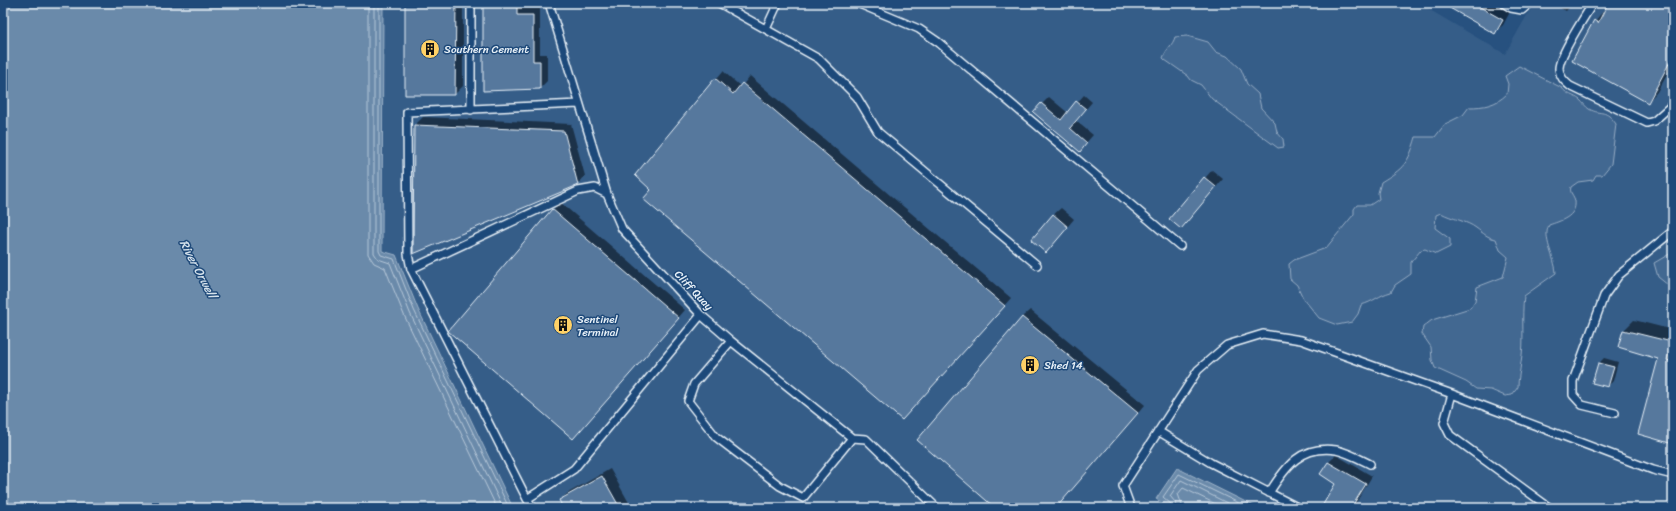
<svg xmlns="http://www.w3.org/2000/svg" width="1676" height="511" font-family="Sriracha,sans-serif">
<rect width="100%" height="100%" fill="#27517f"/>
<filter id="ink" filterUnits="userSpaceOnUse"><feTurbulence type="fractalNoise" baseFrequency=".025" numOctaves="2"/><feDisplacementMap in="SourceGraphic" scale="8" xChannelSelector="R" yChannelSelector="G"/><feConvolveMatrix kernelMatrix="1 2 1 2 8 2 1 2 1" color-interpolation-filters="sRGB"/></filter>
<g filter="url(#ink)">
<!-- built -->
<path fill="#355d88" d="M383,3H1418L1505,54L1534,3H1673V508H513L418,309L396,255L382,251Z"/>
<!-- green -->
<path fill="#436891" stroke="#96acc4" d="M1187,36L1208,42L1216,52L1227,56L1241,69L1247,84L1258,94L1261,108L1275,123L1277,132L1283,139L1284,147L1278,148L1212,99L1201,85L1191,80L1188,76L1165,60L1163,58C1166,49 1173,45 1175,37Z
M1519,66L1562,88C1567,95 1574,95 1580,100C1583,103 1586,107 1589,109C1602,116 1605,108 1616,124L1611,164L1602,175H1596L1593,180L1578,182L1571,187C1569,193 1574,195 1575,201C1577,217 1560,221 1549,225C1542,238 1555,257 1556,273L1524,296C1521,318 1525,341 1521,362C1520,372 1518,378 1518,387L1512,395L1505,396L1491,390L1476,389L1466,382L1435,368L1432,360L1431,347L1422,334L1423,327L1432,320L1470,308L1475,301L1477,287L1503,277L1508,257L1500,250L1496,239C1488,238 1483,233 1476,228C1467,221 1452,219 1441,213L1436,215L1435,228L1450,239V247L1436,254L1425,249L1421,250L1411,262V274L1395,285L1391,292C1379,295 1373,302 1361,305L1358,314L1352,322L1337,325L1319,318L1303,298L1297,285L1290,279L1289,264L1294,260L1326,248L1354,214V209L1357,205H1370L1379,199L1378,193L1381,182C1404,168 1408,164 1416,137H1435L1445,124L1463,115L1469,107C1484,107 1496,105 1507,94L1508,84L1505,76Z
M1673,252V289L1658,277L1654,263Z"/>
<!-- water -->
<path fill="#6b8aaa" stroke="#9db3c9" d="M3,3H383L382,251L396,255L418,309L513,508H3Z
M1177,468L1258,508H1170L1156,499Z"/>
<!-- shadow -->
<path fill="#0007" d="M406,3H463V86L455,94H406Z
M484,3H524V8H540V54H547V81L540,88Z
M1443,3H1494L1510,12L1503,25L1495,32Z
M1559,3H1573L1566,11L1557,6Z
M1610,3H1673V63L1657,92L1648,102L1595,21Z
M723,71L741,87L750,76L1011,298L910,411L636,175Z
M1084,95L1092,102L1076,121L1093,135L1086,143L1042,104L1049,97L1068,113Z
M423,117L571,124L585,176L578,184L414,253L415,125Z
M1212,170L1223,179L1188,220L1170,219Z
M560,202L685,310L580,430L553,210Z
M1061,208L1074,219L1053,244V215Z
M1030,310L1145,405L1056,508H997L1022,317Z
M1634,320L1673,330V443L1659,358L1619,347L1624,330Z
M1604,358L1618,362L1613,381L1608,386L1599,363Z
M1336,455L1372,476L1353,508H1323L1337,483L1329,462Z
M610,469L632,508H564L560,500L568,493Z"/>
<g fill="none" stroke-linecap="round" stroke-linejoin="round">
<!-- shore -->
<path stroke="#b6c8d9" stroke-width="1" d="M368,3V254L374,263L385,268L404,315L497,508
M374,3V253L378,259L390,263L410,313L503,508
M379,3V251L381,255L394,259L414,310L509,508
M1172,508L1171,504L1163,497L1179,474L1249,508
M1177,508L1175,502L1170,496L1181,480L1237,508
M1183,508L1178,494L1183,488L1224,508"/>
</g>
<!-- building -->
<path fill="#57789d" stroke="#e8f1f8" d="M405,3H456L455,95H405Z
M483,3H517V15H533V61H540V89L483,91Z
M1441,3H1473L1503,20L1495,34Z
M1608,3H1662L1673,9V56L1648,103L1572,61L1594,20L1598,23Z
M715,78L733,94L742,83L1005,306L902,420L643,199L651,190L635,175Z
M1076,101L1086,109L1070,128L1087,143L1080,152L1033,112L1041,103L1061,120Z
M414,125L564,131L578,185L413,254Z
M1204,177L1216,187L1181,229L1169,219Z
M552,209L679,318L573,439L448,331Z
M1053,214L1068,227L1046,253L1031,240Z
M1022,317L1138,413L1056,508H995L917,440Z
M1623,330L1672,342L1667,360L1673,362V444L1638,434L1658,359L1618,347Z
M1598,363L1614,367L1608,387L1592,383Z
M1328,462L1366,484L1351,508H1321L1335,484L1320,474Z
M602,476L620,508H563L559,500Z"/>
<g fill="none" stroke-linecap="round" stroke-linejoin="round">
<defs>
<path id="lane" d="M549,3L607,194L622,229L701,315L731,341L852,438L866,439L937,508
M719,3L819,59L857,97L878,132L1037,265
M857,3L919,29L938,42L1180,246
M1503,3L1511,8L1522,10L1530,3
M1593,3C1585,16 1558,57 1559,69C1560,77 1564,81 1570,86L1647,123L1654,121L1673,104
M766,29L778,3
M471,110V3
M607,194L595,188L578,191L411,269L527,499L574,469L701,315
M411,269L408,254L407,112L579,104
M731,341L694,384L688,401L716,437L780,486L803,498L852,438
M1452,394L1444,423L1450,435L1550,508
M1615,413L1582,405L1573,395V381L1604,296L1619,275L1673,231
M1158,431L1211,463L1299,508
M1269,493C1286,466 1301,445 1336,450C1347,452 1360,459 1370,464
M527,499L533,508
M1131,508L1123,486L1198,370L1227,345L1263,334L1301,340L1452,394L1653,470L1673,475"/>
</defs>
<!-- lane casing -->
<use href="#lane" stroke="#e8f1f8" stroke-width="10"/>
<!-- lane -->
<use href="#lane" stroke="#1f4a7a" stroke-width="7"/>
</g>
</g>
<!-- icons -->
<defs>
<symbol id="building-disc" viewBox="-11 -11 22 22"><circle r="9.5" fill="#ffd166" stroke="#1f4a7a"/><path d="M-4-6H4V6H1V3H-1V6H-4ZM-2.5-4.3h1.7v1.8h-1.7ZM.8-4.3h1.7v1.8H.8ZM-2.5-1h1.7V.8h-1.7ZM.8-1h1.7V.8H.8Z" fill="#111"/></symbol>
</defs>
<g fill-rule="evenodd">
<use href="#building-disc" x="419" y="38" width="22" height="22"/>
<use href="#building-disc" x="552" y="314" width="22" height="22"/>
<use href="#building-disc" x="1019" y="354" width="22" height="22"/>
</g>
<g text-anchor="middle" stroke-width="3" stroke-linejoin="round" paint-order="stroke">
<!-- poi labels -->
<g font-size="11" fill="#e8f1f8" stroke="#1f4a7a" text-anchor="start">
<text x="444" y="53">Southern Cement</text>
<text x="577" y="323">Sentinel<tspan x="577" dy="13">Terminal</tspan></text>
<text x="1044" y="369">Shed 14</text>
</g>
<!-- street labels -->
<g font-size="11" fill="#e8f1f8" stroke="#1f4a7a">
<text transform="translate(694 290) rotate(47)" y="4">Cliff Quay</text>
</g>
<!-- water labels -->
<g font-size="12" font-style="italic" fill="#d5e2ec" stroke="#1f4a7a">
<text transform="translate(198 269) rotate(62)" y="4">River Orwell</text>
</g>
</g>
<!-- margin -->
<rect width="1676" height="511" fill="none" stroke="#1f4a7a" stroke-width="16"/>
<rect x="8" y="8" width="1660" height="495" fill="none" stroke="#e8f1f8" stroke-width="1.5" filter="url(#ink)"/>
</svg>
